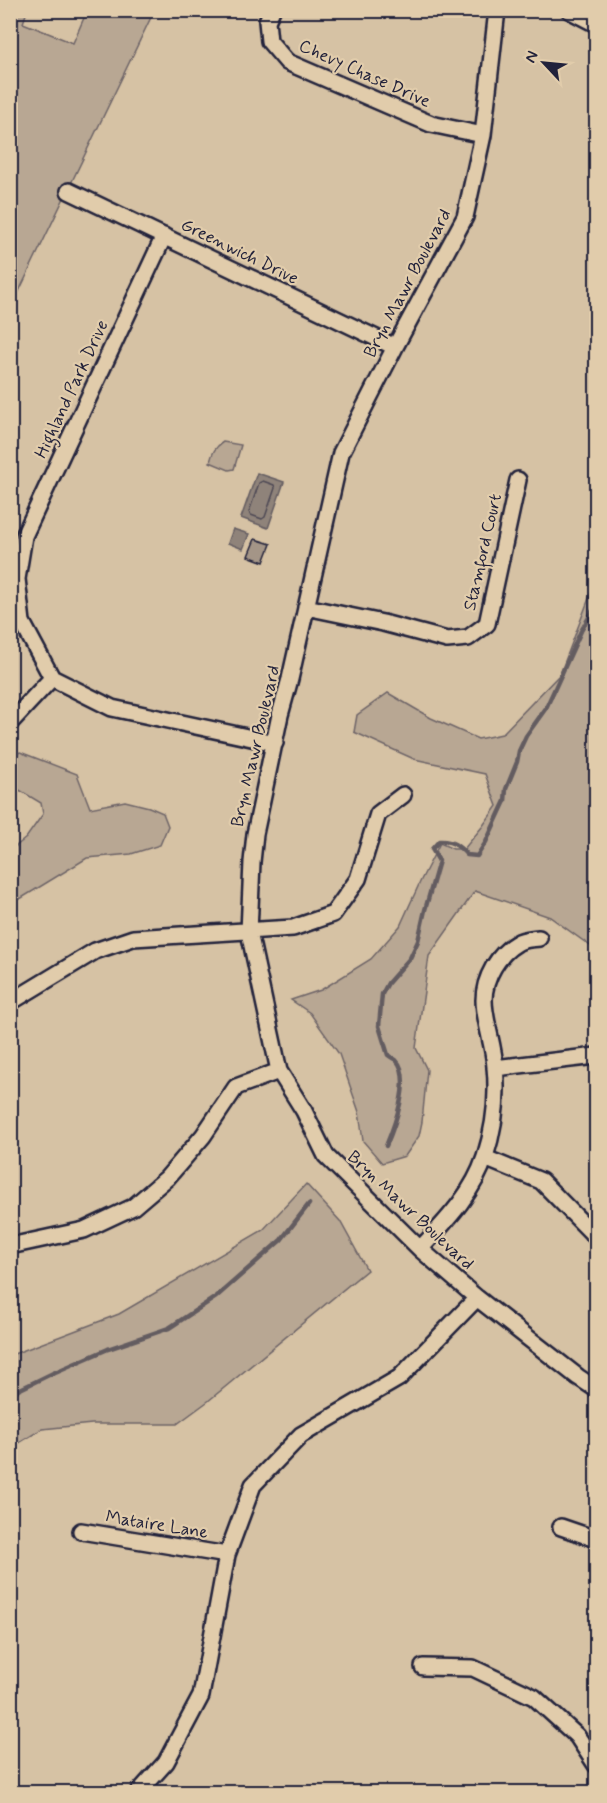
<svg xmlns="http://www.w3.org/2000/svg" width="607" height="1803" font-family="Mynerve,sans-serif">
<rect width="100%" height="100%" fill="#d6c2a4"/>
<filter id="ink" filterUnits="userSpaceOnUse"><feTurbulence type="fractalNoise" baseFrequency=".0167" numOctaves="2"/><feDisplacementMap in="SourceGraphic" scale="12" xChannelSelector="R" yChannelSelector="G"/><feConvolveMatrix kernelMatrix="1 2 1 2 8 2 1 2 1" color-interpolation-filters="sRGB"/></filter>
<g filter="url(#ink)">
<!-- green -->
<path fill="#b8a793" stroke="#6d6467" stroke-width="1.5" d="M11,11H27L23,23L73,43L87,11H154L11,308Z
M223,442L241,445L234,469L229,470L210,462C212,453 215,447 223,442Z
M596,580V950L550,917L475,891L429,956L416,1048L427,1070L422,1122L419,1136L405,1156L382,1163L363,1141L359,1112L339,1054L310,1013L291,1000L321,990L371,959L400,926L421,880L440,843L453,849H464L482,827L497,806L485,774L414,759L354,732L357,715L388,693L431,718L478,739L502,734L560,674Z
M20,752L77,774L90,808L125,801L149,807L163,813L168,826L160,845L131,854L87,858L20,899L11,900V850L26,838L43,814L41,803L11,785V758Z
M306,1184L340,1221L367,1270L207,1402L177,1424H92L42,1429L11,1448V1355L119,1314L263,1230Z
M11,1625L17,1633L11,1700Z"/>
<!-- water -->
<path fill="#8f837a" stroke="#635c61" stroke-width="1.5" d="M257,473L284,482L268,528L241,518Z
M233,529L249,534L243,549L228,543Z"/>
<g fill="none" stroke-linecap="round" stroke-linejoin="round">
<!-- shore -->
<path stroke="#4e4954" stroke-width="1.5" d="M263,481L274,485L275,488L265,517L262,519L251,515L249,512L259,483Z"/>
<!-- stream -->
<path stroke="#635c61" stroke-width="4.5" d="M386,1146C394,1127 413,1077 396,1060C393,1058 390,1057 388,1055L379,1026L382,994L388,983L410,958L418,941L425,910L439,861L432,849L439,841C452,840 459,846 467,855L477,856L486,842L505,801L506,789L517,762L519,751L526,736L546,708L581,631L596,605
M10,1394L53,1373L108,1349L169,1328L216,1297L281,1240L309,1204"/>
</g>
<!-- building -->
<path fill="#a49587" stroke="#22223b" stroke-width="1.5" d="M255,539L271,544L264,562L248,556Z"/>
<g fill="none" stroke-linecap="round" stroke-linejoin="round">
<defs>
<path id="minor" d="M272,10L267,21L269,41L287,62L431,124L483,135
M497,10L483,135L465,217L395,347L341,453L290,679L280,715L255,834L252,862L249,932L279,1071L304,1111L326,1156L420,1249L477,1298L578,1377L596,1389
M569,10L596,24
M69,191L395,347
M164,236L24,536L17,579L22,622L52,678L112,708L275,743
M306,607L383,623L447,640L468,638L487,624L518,480
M10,723L52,678
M14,1000L95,951L133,938L293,928L333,914L358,879L378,814L403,795
M495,1068L596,1056
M485,1158L541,1181L596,1237
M10,1246L84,1230L133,1207L167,1178L203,1136L236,1087L279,1071
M420,1249C445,1222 473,1194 485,1157C494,1129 498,1097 495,1067C494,1046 484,1020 484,1000C484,978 498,954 517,943C523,939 532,939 539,938
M561,1527L596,1539
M81,1531L227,1555
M423,1667L473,1668L534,1697L577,1736L596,1765
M139,1792L166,1762L201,1696L227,1555L253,1485L301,1435L399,1378L477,1298"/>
</defs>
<!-- minor casing -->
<use href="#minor" stroke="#22223b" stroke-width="20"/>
<!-- minor -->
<use href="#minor" stroke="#e1ccab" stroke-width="15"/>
</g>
</g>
<g text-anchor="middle" stroke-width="4.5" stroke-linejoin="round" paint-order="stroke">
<!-- street labels -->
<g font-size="18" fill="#22223b" stroke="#e1ccab">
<text transform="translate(365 73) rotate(24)" y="6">Chevy Chase Drive</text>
<text transform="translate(240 251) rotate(26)" y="6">Greenwich Drive</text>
<text transform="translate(407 283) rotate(-62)" y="6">Bryn Mawr Boulevard</text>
<text transform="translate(71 389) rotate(-65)" y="6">Highland Park Drive</text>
<text transform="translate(482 552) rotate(-77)" y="6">Stamford Court</text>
<text transform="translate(255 746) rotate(-77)" y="6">Bryn Mawr Boulevard</text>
<text transform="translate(411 1210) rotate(43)" y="6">Bryn Mawr Boulevard</text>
<text transform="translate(157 1524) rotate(9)" y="6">Mataire Lane</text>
</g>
</g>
<!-- margin -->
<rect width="607" height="1803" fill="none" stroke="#e1ccab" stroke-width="36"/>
<rect x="18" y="18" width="571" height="1767" fill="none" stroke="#22223b" stroke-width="2" filter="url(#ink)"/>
<!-- north arrow -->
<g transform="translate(544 63) rotate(296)" stroke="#e1ccab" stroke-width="4.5" paint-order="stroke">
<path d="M0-4.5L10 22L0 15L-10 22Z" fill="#22223b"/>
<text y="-9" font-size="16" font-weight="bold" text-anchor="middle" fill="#22223b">N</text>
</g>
</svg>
